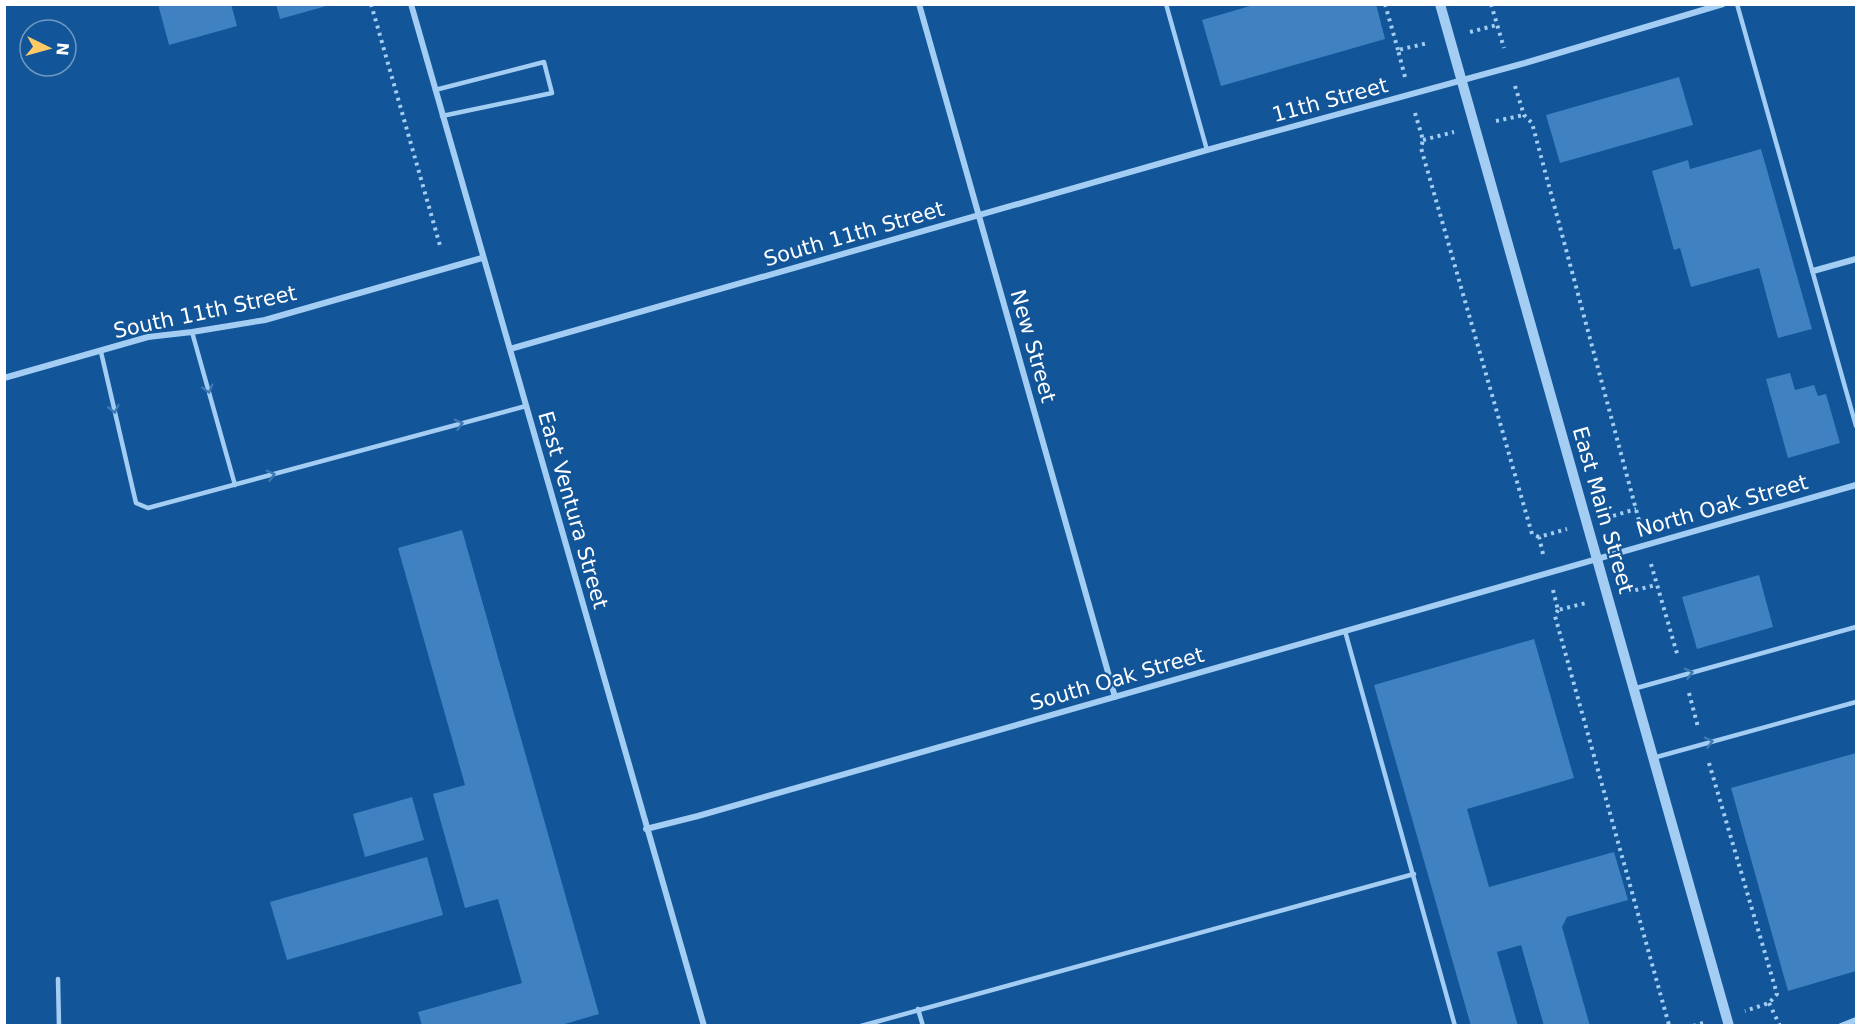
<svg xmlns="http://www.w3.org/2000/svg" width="1861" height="1030" font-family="'DejaVu Sans',sans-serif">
<rect width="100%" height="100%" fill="#125598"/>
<!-- building -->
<path fill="#3f81c1" d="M158,4H231L237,26L169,45Z
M276,4H330V5L280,19Z
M1257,4H1376L1385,39L1221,86L1202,20Z
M1679,77L1693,125L1560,163L1546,115Z
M1761,149L1812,329L1778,338L1759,268L1691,287L1680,248L1674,250L1652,171L1688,160L1690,169Z
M1790,373L1795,390L1814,385L1818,396L1826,394L1840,443L1788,458L1766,379Z
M462,530L599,1014L558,1026H422L418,1012L522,983L498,899L465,908L433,794L465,785L398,548Z
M1759,575L1773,627L1697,649L1682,597Z
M1534,639L1574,778L1467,809L1489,887L1614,852L1628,900L1567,917L1562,927L1590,1026H1544L1521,945L1497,952L1518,1026H1471L1374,685Z
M1856,753V971L1788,991L1731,788Z
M412,797L424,840L365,857L353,814Z
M427,857L443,915L287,960L270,902Z"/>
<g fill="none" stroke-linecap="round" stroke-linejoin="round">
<!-- path -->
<path stroke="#a4cdf3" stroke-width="4" stroke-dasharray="3 4.5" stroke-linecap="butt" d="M371,4L441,249
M1385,4L1398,50
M1491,4L1504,48
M1470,32L1497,25
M1405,77L1398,50L1428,43
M1515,86L1524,115L1532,123L1641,528
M1415,113L1423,140L1421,148L1532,534L1539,537
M1496,121L1524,115
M1423,140L1454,132
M1606,518L1636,509
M1543,554L1539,537L1567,529
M1651,564L1678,657
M1553,590L1558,610L1586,603
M1628,592L1656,585
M1558,610L1555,616L1669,1025L1672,1026
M1689,693L1698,727
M1709,763L1777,994L1769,1003L1745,1011
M1769,1003L1780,1026
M1693,1026L1706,1022"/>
<!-- service -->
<path stroke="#a4cdf3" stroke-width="4.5" d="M1166,4L1207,150
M1737,4L1856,426
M435,90L544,62L552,93L442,116
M192,332L235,485
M101,352L136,503L148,508L526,406
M1345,631L1455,1026
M1633,689L1856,627
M1653,758L1856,702
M58,979L59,1026
M918,1009L923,1026
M861,1026L1414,874"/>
<!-- minor -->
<path stroke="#a4cdf3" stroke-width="6" d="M411,4L704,1026
M919,4L1115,697
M1813,271L1856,259
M510,349L1207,150L1525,63L1723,4
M4,378L148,337L192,332L265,320L482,258
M646,829L698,816L1856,485
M1841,1026L1856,1020"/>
<!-- tertiary -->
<path stroke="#a4cdf3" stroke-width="10" d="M1440,4L1729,1026"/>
</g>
<!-- one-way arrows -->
<defs><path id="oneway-chevron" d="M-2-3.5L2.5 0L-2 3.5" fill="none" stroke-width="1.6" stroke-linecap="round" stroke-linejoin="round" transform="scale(1.5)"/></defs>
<g stroke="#3e79b3">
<use href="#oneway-chevron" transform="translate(208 389) rotate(74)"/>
<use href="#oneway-chevron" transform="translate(114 409) rotate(77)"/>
<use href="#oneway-chevron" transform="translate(459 424) rotate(-15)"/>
<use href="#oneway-chevron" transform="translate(271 475) rotate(-15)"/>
<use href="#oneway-chevron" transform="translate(1689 673) rotate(-15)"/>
<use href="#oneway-chevron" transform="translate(1709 742) rotate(-15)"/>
</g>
<g text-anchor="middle" stroke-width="4.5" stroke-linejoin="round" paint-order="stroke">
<!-- street labels -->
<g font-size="21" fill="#fff" stroke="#125598">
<text transform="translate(1330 100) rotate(-15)" y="7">11th Street</text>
<text transform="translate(854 234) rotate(-16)" y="7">South 11th Street</text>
<text transform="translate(205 312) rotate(-12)" y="7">South 11th Street</text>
<text transform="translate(1033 346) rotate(74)" y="7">New Street</text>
<text transform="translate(1722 506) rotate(-16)" y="7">North Oak Street</text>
<text transform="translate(573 510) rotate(74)" y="7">East Ventura Street</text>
<text transform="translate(1603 510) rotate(74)" y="7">East Main Street</text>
<text transform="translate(1117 679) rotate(-16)" y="7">South Oak Street</text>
</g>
</g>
<!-- border -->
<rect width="1861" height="1030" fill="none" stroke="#ffffff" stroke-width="12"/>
<!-- north arrow -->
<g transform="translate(48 48) rotate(95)"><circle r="28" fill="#125598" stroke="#7199c1" stroke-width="1.5"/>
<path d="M0-4.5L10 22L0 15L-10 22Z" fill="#ffca66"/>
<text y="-9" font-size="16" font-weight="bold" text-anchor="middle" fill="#ffffff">N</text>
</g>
</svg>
